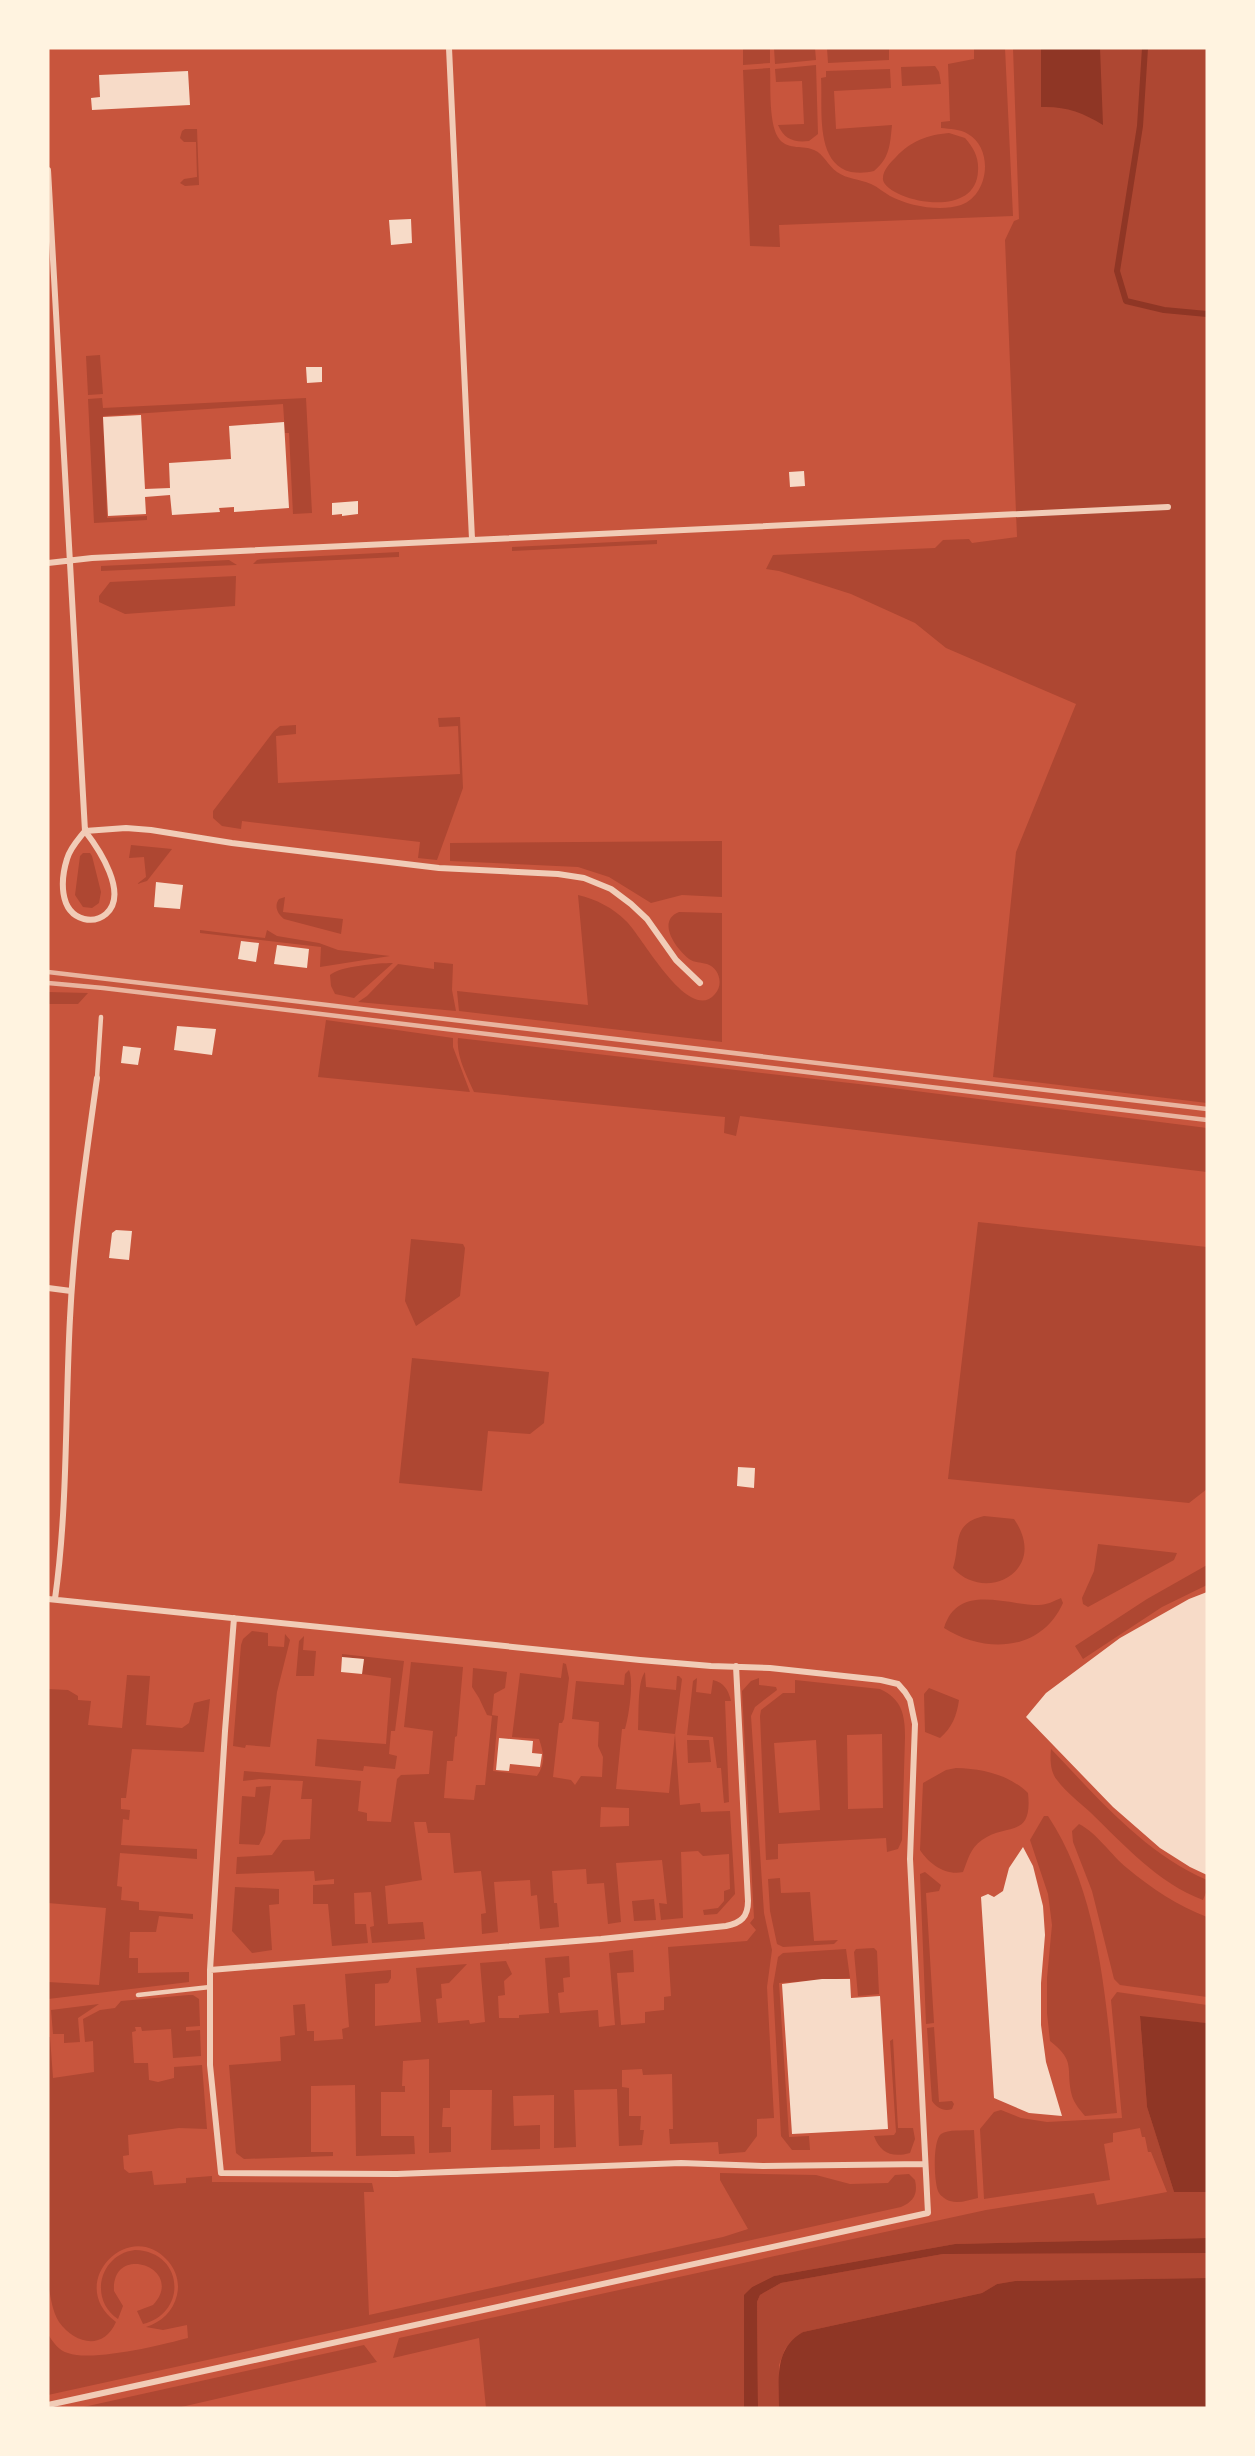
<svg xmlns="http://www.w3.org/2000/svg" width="1255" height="2456" font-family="Raleway,sans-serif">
<rect width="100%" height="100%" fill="#c8553d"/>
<!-- green -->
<path fill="#ae4732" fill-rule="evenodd" d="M743,48H770V63L743,65Z
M774,48H815L816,60L775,64Z
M827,48H889V60L828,63Z
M974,48H1005L1013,216L779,225L780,247L750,246L743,70L770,68C771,86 768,126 780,140C789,150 803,145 814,150C824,154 828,166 837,172C847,179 859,179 871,184C878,187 883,192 890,196C909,206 940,212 961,205C989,195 994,149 968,134C960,129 950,129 941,128V122L950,121L948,64L974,59Z
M1013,48H1207V1103L993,1077L1016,852L1076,704L946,648L915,623L851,594L779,571L766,569L773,555L935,548L943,540L969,539L972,543L1017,537L1005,240L1014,221L1019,219Z
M816,65L818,134L809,141C794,143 784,139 778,125L804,124L802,81L776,82L775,69Z
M935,66L939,72L941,84L902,86L901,67Z
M890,69L891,88L834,91L836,129L892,125C890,144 890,158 874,171C866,173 859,173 851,172C814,163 823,107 821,78L826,77V71Z
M185,129H197L199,185L185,186L180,183L184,179L197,177L196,142H184L180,138L182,131Z
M949,133L965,138C974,148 979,158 978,171C976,222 887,200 883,180C882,171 890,163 896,157C911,141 927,135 949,133Z
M100,355L103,394L88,395L86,356Z
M102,398L103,408L306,398L312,513L293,514L289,433H285L283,404L103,416L107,518L147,516V520L94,523L88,399Z
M657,540V544L512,551V547Z
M399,552V557H397L253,564L257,560L262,559Z
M229,560L237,565L101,571V566Z
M236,576L235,606L125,614L99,602V596L110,582Z
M460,717L463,788L437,860L418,858L420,842L242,821L241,829L222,826L213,818V811L274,731L280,726L296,725V734L276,736L278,783L460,774L458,726L439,727L438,718Z
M722,841V897L682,895L651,903L609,877L578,867L450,861V843Z
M131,845L172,849L147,881L137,884L146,877L144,857L129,858Z
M83,853H90L92,856L101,892L99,903L92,908L83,907L75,895L80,856Z
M578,895C596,899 613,908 626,921C642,936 689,1025 715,994C724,984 719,968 707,964C700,962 695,963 689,959C676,949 656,921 679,912L722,913V1042L459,1011L457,991L588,1005Z
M285,897L283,912L343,919L341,934L284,919C277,913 274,906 279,899Z
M200,930L265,938L267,930L277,936L319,943L338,950L390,956L320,967L321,947L200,933Z
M434,962L453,964L452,990L456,1011L358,1002L367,996L398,964L434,969Z
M393,963L354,998L335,994L331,986L330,975C340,966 379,963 393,963Z
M48,992L88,993L78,1004H48Z
M326,1020L453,1038V1047L470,1092L318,1077Z
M458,1038L876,1086L1207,1128V1172L740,1116L736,1136L724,1133L725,1117L474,1092C467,1076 456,1056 458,1038Z
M978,1222L1207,1247V1489L1189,1503L948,1479Z
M411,1239L463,1244L465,1248L460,1296L416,1326L405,1301Z
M412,1358L549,1372L544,1423L530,1434L488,1431L482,1491L399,1483Z
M984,1516L1014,1519C1050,1571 985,1604 953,1568C961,1544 951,1524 984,1516Z
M1098,1544L1177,1553L1174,1560L1088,1607L1083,1604L1082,1598L1094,1571Z
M1207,1565V1585L1162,1607L1083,1659L1075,1646L1147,1599Z
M1061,1598L1063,1603C1041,1652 985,1654 944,1628C958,1583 1004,1605 1039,1605C1047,1605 1054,1601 1061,1598Z
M252,1631L268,1633V1646L284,1647L285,1634L290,1640L277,1692L270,1747L246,1745L245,1748L233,1746L241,1645L243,1639Z
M304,1636L303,1650L316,1651L314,1676H296L299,1641Z
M342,1654L404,1661L395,1731H391L389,1754L397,1756L395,1769L364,1766L363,1771L315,1766L317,1739L386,1744L391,1678L362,1674L364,1659L342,1657Z
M411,1662L463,1667L457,1736L455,1737L453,1761H447L444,1798L474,1800L476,1785H485L492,1716L487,1715L479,1698L472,1687L473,1668L507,1672L505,1688L494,1694L492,1715L498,1716L493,1771L537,1776C546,1762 544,1754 539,1739L512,1737L520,1673L561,1678L563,1663L566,1664L569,1678L564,1719L562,1723H559L553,1777L571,1780L575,1785L581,1776L602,1777L603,1757L598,1746L599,1722L572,1719L576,1681L624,1685L625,1674L629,1670C634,1681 629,1716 625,1729H622L616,1789L669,1793L675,1734L638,1730C639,1716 637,1682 645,1672L646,1687L676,1690L677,1676H679L682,1679L675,1734L680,1805L700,1803L701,1812L730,1811L735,1894L717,1914L704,1915L703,1910L718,1908L724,1901V1891L730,1889L729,1854L703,1856L698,1851L681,1852L683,1918L661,1920L659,1903L667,1904L662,1860L616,1863L621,1922L608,1924L604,1883L587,1884L586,1869L552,1871L554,1903H557L559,1927L540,1929L537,1895L531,1896L530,1880L494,1882L498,1932L482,1934L481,1914L486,1913L481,1871L454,1873L450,1833H428L426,1822H414L422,1880L385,1886L388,1924L423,1922L425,1939L372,1943L370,1927L374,1926L371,1892L354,1893L355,1924H366L368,1943L332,1946L328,1904H313V1885L334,1884V1879L315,1881L314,1871L236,1874L237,1857L272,1855L283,1840L310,1839L312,1799H301L303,1781L259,1779L243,1781L244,1771L361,1781L358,1811L367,1813V1821L391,1822L397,1779L401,1775L429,1774L433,1731L404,1727ZM601,1807L629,1808V1826L600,1827Z
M127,1675L150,1676L146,1725L182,1728L189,1723L194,1703L210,1699L204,1752L132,1749L126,1798H121V1809L130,1810L129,1820L123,1819L121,1845L197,1849V1859L120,1853L117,1886L122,1887L121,1900L139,1902V1910L193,1914V1919L159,1916L156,1932H130L129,1958H138V1973L189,1972V1982L48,1999V1982L99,1985L106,1908L48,1903V1689L68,1690L78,1696V1700L91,1701L88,1725L122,1728Z
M697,1678L696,1692L711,1694L713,1680C724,1683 728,1689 731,1701H725L729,1802L724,1803L721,1768H717L713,1737L687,1735L693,1681Z
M759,1678V1685L776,1687L777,1690L755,1707L751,1716L764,1913L772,1950L767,1987L774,2118L757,2119V2136L745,2152L719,2154L718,2142L670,2144L669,2129H673L672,2074L643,2075L642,2069L622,2070V2087L629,2088V2116H641L640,2130H644L642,2145L619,2146L617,2089L574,2090L576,2147L554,2148V2095L513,2096L514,2126L540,2125V2149L491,2150L492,2090H450V2108H443L442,2127H451V2152L429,2153V2059L403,2061L402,2086H405V2092H381V2136H414L415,2154L356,2156L355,2085L311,2086V2152H333V2156L244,2159L236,2153L229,2065L281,2061L280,2037L295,2035L293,2005L305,2004L307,2031H314V2041L343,2039L342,2029L349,2027L345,1974L391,1970V1978L388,1983L375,1984V2026L421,2022L416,1968L467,1964L449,1983L441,1984L442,1998L436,1999L438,2023L469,2020L470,2024L485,2022L480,1963L506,1961L512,1974L504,1981L505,1995L498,1996L499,2018H519V2015L549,2013L545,1958L569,1956L570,1977L563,1978L564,1992L558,1993L560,2013L598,2010L599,2027L615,2025L609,1953L633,1950L634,1972L617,1973L621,2025L645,2023V2012L664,2010V1997L671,1996L668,1947L747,1941L756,1930L750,1923L754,1918L742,1691L751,1681Z
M795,1680L880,1689C902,1699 905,1715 905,1737L902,1840L898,1849L887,1852L886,1838L778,1844V1859L766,1860L760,1716L761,1710L783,1693H795ZM882,1734L883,1808L848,1809L847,1735ZM816,1740L820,1810L779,1813L774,1743Z
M929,1688L959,1700C957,1715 952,1728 940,1738L925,1732L924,1694Z
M687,1740H709L711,1762L688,1763Z
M1051,1749C1097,1797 1144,1853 1207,1880V1890L1203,1900C1158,1883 1124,1845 1090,1812C1079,1802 1066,1792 1057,1780C1050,1772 1050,1758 1051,1749Z
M956,1768C983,1769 1008,1774 1028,1793C1033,1840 1006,1822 982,1840C970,1848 968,1860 963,1872C946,1876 929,1864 920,1850L923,1783L946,1770Z
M271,1786L265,1833L259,1845L239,1844L242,1796L255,1797L256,1787Z
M1044,1816H1048C1103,1899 1107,2016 1117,2113L1085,2116C1080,2110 1074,2103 1072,2096C1065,2068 1077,2062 1050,2041L1047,2013V1978L1052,1925L1048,1894L1030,1840Z
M1079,1824C1097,1833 1111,1855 1127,1868C1151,1888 1178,1906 1207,1917V1997L1120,1985L1114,1979L1092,1891L1073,1842L1072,1831Z
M925,1872L941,1885L939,1891L926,1893L934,2023L926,2024L920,1874Z
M780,1878L781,1893L810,1892L814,1941L838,1940L834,1944L783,1947L777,1944L770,1911L768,1879Z
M235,1887L279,1889V1904L269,1905L272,1950L252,1953L232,1931Z
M654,1899L656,1920L634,1921L632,1901Z
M874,1948L877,1951L879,1994L858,1996L854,1952L856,1949Z
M846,1949L850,1978L779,1983L789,2137L809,2136L810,2150H792L781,2136L773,1986L778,1957L783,1953Z
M1117,1992L1207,2005V2023L1140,2017L1147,2107L1174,2192H1207V2238L955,2244L774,2276L752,2287L744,2296V2408H486L479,2338L393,2358L399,2338L986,2210L1094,2193L1097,2205L1167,2192L1151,2152H1148L1145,2137H1142L1140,2128L1113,2133V2142L1104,2144L1110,2180L984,2199L980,2129L994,2112L1001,2110L1021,2118L1047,2122L1122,2118L1111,2000Z
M189,1995H193L199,1999L200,2026L186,2027V2031L200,2030L201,2056L173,2058L171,2029L142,2031L141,2027H135L136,2031L132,2032L134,2063H148L149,2080L158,2082L174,2078V2067L202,2065L207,2129L179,2128L128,2135L129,2155L123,2156L124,2169L129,2173L152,2171L154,2185L186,2183V2178L212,2176V2182L372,2183L374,2192H364L369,2315L723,2237L748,2229L720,2180V2173L816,2175L850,2184L888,2183L895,2175L909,2174L915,2180C918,2194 914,2201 901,2207L48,2395V2334C52,2341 59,2351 68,2353C92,2362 162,2345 188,2338L187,2325L163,2330L146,2327C161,2322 173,2312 177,2295C180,2283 176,2270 168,2261C129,2216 64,2284 116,2322C103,2351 75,2344 59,2322C52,2311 51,2297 48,2285V2037H50L53,2078L94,2072L93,2041L85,2042L83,2019L100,2010L115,2008L121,2001Z
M99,2004L78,2018L80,2042L64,2043V2034H53L51,2010Z
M934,2027L939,2102L952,2101L954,2104L952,2109C944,2112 937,2108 932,2101L927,2028Z
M893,2039L898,2128H913L915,2139L910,2153C892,2158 880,2153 874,2136L894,2135L896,2132L890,2041Z
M974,2130L978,2198C969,2200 959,2204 950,2201C946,2200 941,2196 939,2193C934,2186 932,2141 941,2134C948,2129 964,2131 974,2130Z
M135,2250C183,2251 189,2312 143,2324L137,2311L153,2305C187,2268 111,2242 114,2291L123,2306L118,2319C88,2299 100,2254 135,2250Z
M1207,2253V2278L1015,2281L997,2284L982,2293L803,2332L785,2349L779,2365V2408H758L757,2302L760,2295L781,2283L943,2254Z
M364,2345L377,2362L177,2408H79Z"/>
<!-- water -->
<path fill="#8f3625" d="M1041,48H1100L1103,125C1082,112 1065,106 1041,107Z
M1140,2016L1207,2023V2192H1174L1147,2107Z
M1207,2238V2253L943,2254L781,2283L760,2295L757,2302L758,2408H744V2295L752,2287L774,2276L955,2244Z
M1207,2278V2408H779C779,2378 774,2349 803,2332L982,2293L997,2284L1015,2281Z"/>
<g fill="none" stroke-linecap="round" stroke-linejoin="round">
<!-- stream -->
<path stroke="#8f3625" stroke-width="6" d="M1145,48L1140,126L1117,271L1126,301L1164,310L1207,314"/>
</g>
<!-- building -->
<path fill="#f7dbc8" d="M188,71L190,105L92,110L91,98L100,97L99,75Z
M411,219L412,243L391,245L389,220Z
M306,367H322V382L307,383Z
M141,415L145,489L170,488L169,463L231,459L229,426L284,422L289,508L234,512V507L219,508L220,512L172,515L170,495L145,497L146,514L108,516L103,417Z
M804,471L805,486L790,487L789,472Z
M358,501V514L342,516V514L332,515V503Z
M156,882L183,885L180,909L154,907Z
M241,941L259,943L256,962L238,959Z
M277,945L309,949L307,968L274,964Z
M177,1026L216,1029L212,1055L174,1050Z
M123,1046L141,1048L138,1065L121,1063Z
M116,1230L132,1231L129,1260L109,1258L112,1233Z
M738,1467L755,1468L754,1488L737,1486Z
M1207,1592V1875L1190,1867L1160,1848L1113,1807L1026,1717L1046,1693L1120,1638L1189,1599Z
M342,1657L364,1659L362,1674L341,1672Z
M499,1738L533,1741L532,1753L542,1754L540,1767L510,1764L509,1771L496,1770Z
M1023,1847L1033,1866L1043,1906L1045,1935L1041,1983V2025L1046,2062L1062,2116L1029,2113L994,2098L981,1897L988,1894L994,1897L1003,1891L1009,1868Z
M822,1979H850L851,1998L880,1996L888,2129L792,2134L782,1984Z"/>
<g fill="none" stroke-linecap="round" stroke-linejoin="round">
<!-- service -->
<path stroke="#f1ccb7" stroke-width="4.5" d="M97,1078L101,1017
M138,1995L210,1987"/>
<!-- minor -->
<path stroke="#f1ccb7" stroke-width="6" d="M449,48L472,539
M48,170L85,831C99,849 129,894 106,914C100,919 92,921 84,919C58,912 61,878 67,859C70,848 78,840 85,831
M48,563L92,558L1168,507
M85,831L126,828L151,830L232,843L439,868L558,874L584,878L611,889L631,904L647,919L676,960L700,983
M48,1288L71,1291
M48,1599L640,1660L711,1666L770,1668L881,1680L898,1684L905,1692L910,1700L915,1724L910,1859L928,2213L48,2405
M55,1599C68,1506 65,1411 70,1318C74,1237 86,1158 97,1078
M234,1618L225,1731L210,1970V2065L221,2173L397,2174L681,2163L763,2166L925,2164
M210,1970L601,1939L726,1926C741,1923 748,1917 748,1901L736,1666"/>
<!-- rail -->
<path stroke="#e9b49f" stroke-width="4.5" d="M48,972L1207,1109
M48,983L103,988L1207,1120"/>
</g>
<!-- border -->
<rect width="1255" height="2456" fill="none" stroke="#fff3e0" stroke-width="99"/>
</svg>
